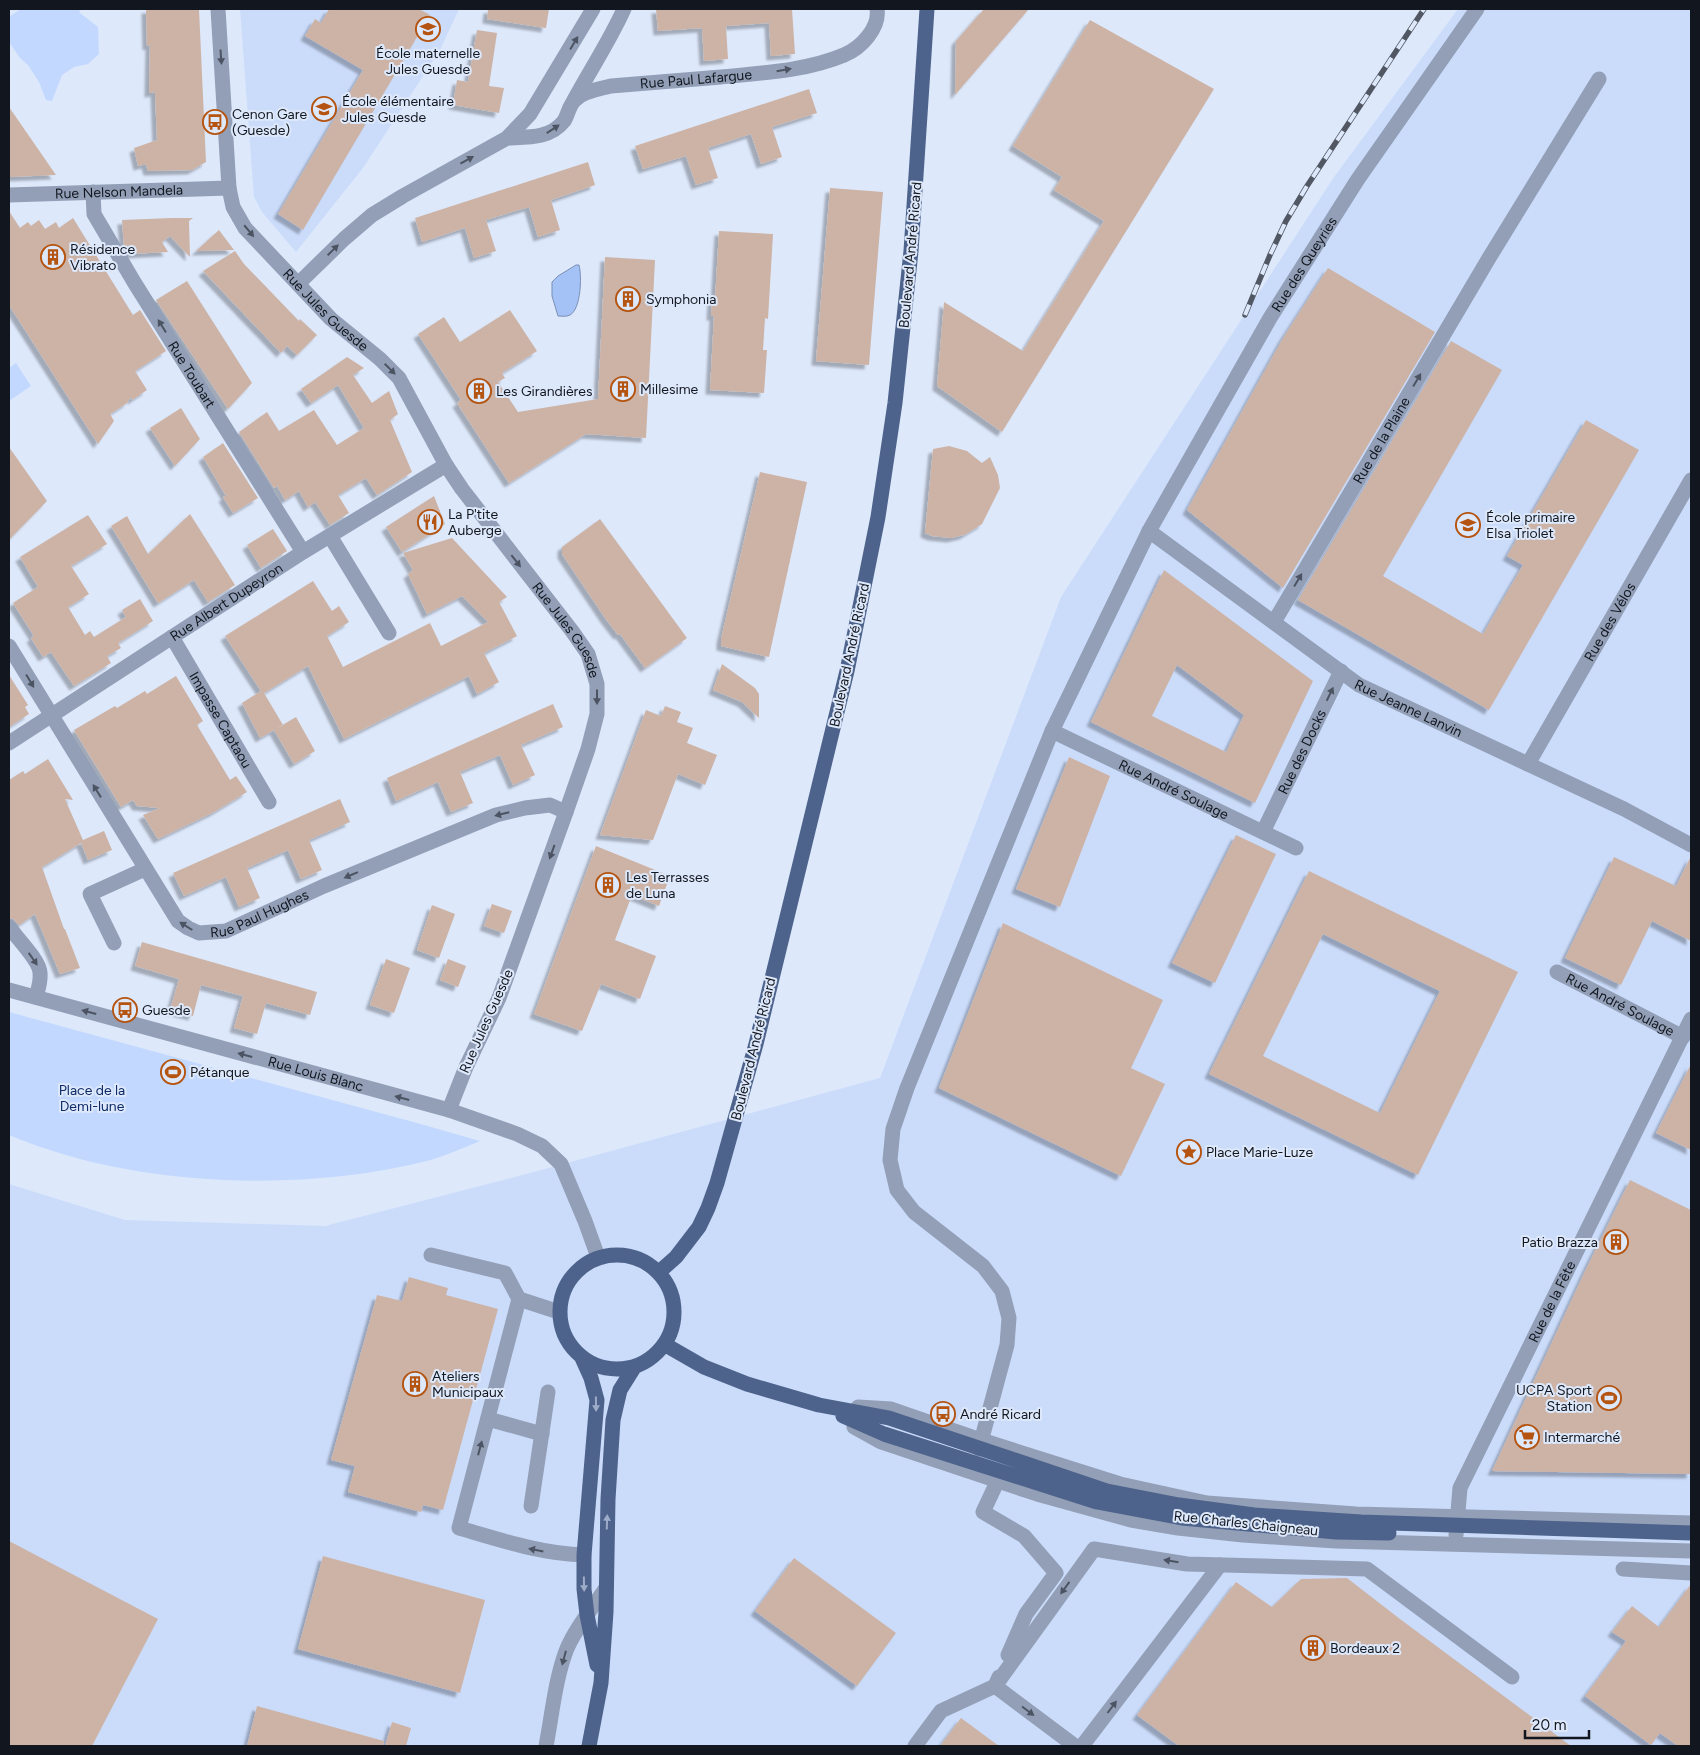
<svg xmlns="http://www.w3.org/2000/svg" width="1700" height="1755" font-family="Figtree,sans-serif">
<defs>
<filter id="shadow"><feDropShadow dx="-4.5" dy="4.5" stdDeviation="1" flood-color="#0004"/></filter>
</defs>
<rect width="100%" height="100%" fill="#dde8fb"/>
<!-- built -->
<path fill="#cbdcfb" d="M240,9H459L440,50L363,168L296,252L262,212L254,197Z
M1458,9H1691V1746H9V1184L125,1220L325,1226L519,1176L880,1078L1061,597L1334,177Z"/>
<!-- green -->
<path fill="#c2d8fe" d="M21,9H79L80,13L98,27L99,54L88,64L74,67L62,75L52,101L46,100L39,82L28,65L20,58L9,42V17Z
M16,363L31,386L9,401V368Z
M9,1012L417,1123L480,1141C463,1148 445,1156 427,1161C299,1193 131,1187 9,1135Z"/>
<!-- water -->
<path fill="#a5c2f7" stroke="#798fb6" d="M576,265H579C582,276 581,309 570,315C566,317 562,316 558,316L552,296V282L558,276Z"/>
<!-- building -->
<path fill="#cdb3a6" fill-rule="evenodd" filter="url(#shadow)" d="M146,9H199L206,162L192,170L148,171L146,164L138,166L134,148L157,140L155,92L149,93L150,45L147,46Z
M329,9H419L430,15L303,230L278,214L363,70L305,36L315,19L321,23Z
M488,9H549L546,28L487,19Z
M656,9H792L795,54L771,56L769,23L726,26L728,59L704,61L702,28L658,31Z
M984,9H1029L955,95L956,41Z
M1090,20L1214,89L1002,432L937,386L944,302L1023,351L1104,221L1054,190L1062,177L1013,146Z
M477,30L497,33L489,86L504,88L499,113L453,105L457,80L468,82Z
M809,89L817,113L772,127L782,157L761,164L751,134L708,148L718,178L696,185L686,156L643,169L635,146Z
M9,107L56,175L9,177Z
M588,162L595,185L551,200L560,230L538,237L529,207L486,220L496,251L474,258L465,228L422,242L415,218Z
M830,188L883,192L869,365L816,361Z
M9,211L20,228L28,222L31,226L39,220L45,229L56,222L59,228L73,218L133,315L140,310L166,351L135,371L147,390L132,400L131,397L127,403L110,414L114,421L98,444L9,305Z
M172,218H193L189,221L190,257L170,236L162,242L168,252L128,254L124,246L122,220Z
M219,230L234,250L196,251Z
M719,231L773,234L768,319L765,318L763,350H767L764,393L710,390L714,316H711L712,299L715,300Z
M235,251L244,264L299,321L300,319L317,335L297,355L287,346L281,353L203,271Z
M605,257L655,260L646,438L586,434L509,483L457,403L461,400L418,334L444,317L460,342L510,310L537,351L502,373L505,378L498,382L518,412L598,399Z
M1328,268L1435,332L1283,588L1187,510L1283,338Z
M187,281L252,383L228,409L156,300Z
M1451,341L1502,370L1383,576L1483,634L1523,565L1507,556L1586,420L1639,450L1489,710L1298,600Z
M347,357L364,368L353,375L372,403L389,391L398,414L390,420L412,472L377,495L366,478L338,495L349,513L330,525L315,502L308,507L299,491L285,500L277,486L274,488L239,432L267,412L279,431L314,410L337,445L364,428L338,385L311,403L301,389Z
M181,408L200,439L175,466L150,428Z
M223,443L258,498L233,513L223,497L226,496L203,457Z
M949,446L967,451L982,463L990,457L998,475L1000,488L982,524L964,535L951,538L932,536L925,533L933,449Z
M9,447L47,501L9,540Z
M760,472L807,482L769,657L721,646V639Z
M434,496L445,524L402,552L386,527Z
M190,514L235,585L208,602L194,580L158,603L111,526L127,516L148,554Z
M88,515L107,544L71,566L89,594L68,607L85,635L90,631L94,637L126,617L122,610L140,599L153,621L118,643L121,648L107,656L111,663L74,686L51,652L43,657L31,638L34,636L13,603L38,587L20,557Z
M600,519L687,638L645,668L620,634L618,635L605,618L562,554V547Z
M273,529L287,551L261,568L247,545Z
M452,538L507,597L499,602L517,636L484,653L499,682L477,694L469,676L344,739L308,666L264,693L283,725L260,738L242,703L261,691L225,636L313,581L332,611L339,606L349,622L327,636L343,667L430,623L441,646L488,622L462,596L427,614L408,574L413,570L403,553Z
M1164,570L1313,681L1255,803L1091,722ZM1177,665L1244,715L1226,752L1152,716Z
M722,664L755,688L759,694V718L742,702L713,690Z
M9,675L28,705L25,707L29,714L9,727Z
M176,676L203,721L197,725L230,780L236,776L247,792L214,812L158,839L143,815L160,808L137,806L133,800L121,807L74,730L115,706L117,708L145,691L147,694Z
M553,704L563,727L521,745L535,775L513,785L500,755L460,772L473,803L451,812L438,782L396,801L387,778Z
M665,706L681,712L677,722L693,728L687,743L717,755L705,785L678,774L653,840L600,835L646,710L661,716Z
M296,717L315,751L294,764L274,730Z
M1069,757L1110,776L1060,907L1016,889Z
M48,759L73,800L65,799L83,840L104,831L112,850L88,860L81,843L42,867L64,929H65L80,968L60,974L35,914L19,925L13,919L9,918V780L23,771L25,774Z
M340,799L350,822L309,840L322,870L301,879L288,850L247,868L260,898L239,907L226,877L184,896L173,873Z
M1236,835L1276,854L1215,983L1172,963Z
M596,846L670,876L659,906L632,895L615,940L656,956L640,999L601,984L582,1031L534,1014Z
M1691,856V941L1652,921L1621,985L1565,958L1614,857L1676,886Z
M1309,871L1518,972L1418,1175L1209,1074ZM1323,934L1440,991L1380,1113L1263,1056Z
M492,904L512,911L504,933L484,926Z
M432,905L455,914L439,958L417,950Z
M1003,923L1163,1000L1131,1068L1165,1084L1121,1176L939,1088Z
M142,942L317,992L310,1015L266,1003L257,1034L234,1028L243,996L201,985L193,1016L170,1010L179,979L135,966Z
M386,959L410,968L394,1013L370,1005Z
M448,959L466,966L458,987L440,980Z
M1691,1064V1150L1656,1133Z
M1630,1180L1691,1210V1474L1492,1471L1586,1269Z
M409,1277L448,1288L446,1295L498,1309L443,1510L423,1505L421,1512L348,1492L355,1466L331,1460L377,1295L402,1301Z
M9,1541L158,1619L92,1746H9Z
M323,1556L485,1600L460,1693L298,1649Z
M794,1558L896,1633L857,1686L755,1611Z
M1347,1578L1400,1619L1571,1746H1179L1137,1715L1236,1582L1272,1607L1301,1579Z
M1691,1584V1746H1678L1660,1733L1651,1745L1585,1696L1626,1641L1612,1632L1632,1606L1659,1627Z
M257,1706L384,1741L383,1746H247Z
M961,1718L999,1746H940Z
M392,1722L411,1728L406,1746H385Z"/>
<g fill="none" stroke-linecap="round" stroke-linejoin="round">
<!-- minor -->
<g stroke="#929fb7" stroke-width="15">
<path id="s1" d="M218,9L229,188L233,207L245,228L331,319L380,359L399,378L446,465L462,489L572,631L588,654L597,684V714L588,749L566,812L499,998L466,1067L449,1110"/>
<path d="M574,100C591,69 610,40 624,9"/>
<path id="s2" d="M507,138C527,137 550,139 564,121C568,115 569,105 575,100C583,91 600,89 611,86C647,83 684,80 721,77C761,73 806,71 844,55C861,48 880,28 877,9"/>
<path id="s3" d="M93,192L94,214L134,282L303,552"/>
<path id="s4" d="M9,195L229,188"/>
<path d="M298,284L344,239L372,215L403,196L507,138L530,114L593,9"/>
<path id="s5" d="M1149,531L1359,685L1624,809L1691,845"/>
<path d="M330,536L389,633"/>
<path id="s6" d="M1274,622L1489,258L1599,79"/>
<path id="s7" d="M172,637L269,802"/>
<path id="s8" d="M9,646L178,921L188,928L199,933L226,931L324,886L496,815L525,808L550,805L566,812"/>
<path id="s9" d="M1052,731L1296,848"/>
<path id="s10" d="M9,743L303,552L446,465"/>
<path id="s11" d="M1528,764L1691,480"/>
<path id="s12" d="M1263,832L1341,671"/>
<path d="M9,927C17,938 40,961 40,973C41,982 38,989 36,997"/>
<path d="M114,943L90,894L145,869"/>
<path id="s13" d="M1557,972L1683,1037"/>
<path id="s14" d="M9,990L449,1110L517,1134L542,1146L561,1164L585,1221L598,1257"/>
<path d="M431,1255L505,1273L519,1299"/>
<path d="M559,1312L519,1299L459,1528C501,1540 541,1554 584,1555"/>
<path d="M858,1407L891,1409L981,1440L1120,1484L1207,1503L1356,1514L1691,1523"/>
<path d="M488,1419L542,1434"/>
<path d="M854,1427L881,1442L1037,1494L1131,1520L1178,1528L1243,1535L1336,1541L1691,1551"/>
<path id="s15" d="M979,1449L1007,1345L1009,1318L1002,1291L983,1266L914,1212L897,1190L890,1160L893,1129L907,1088L1052,731L1149,531L1270,318L1358,179L1477,9"/>
<path d="M998,1480L983,1512L1024,1536L1056,1573L1026,1614L1008,1655"/>
<path d="M531,1506L548,1392"/>
<path id="s16" d="M1456,1535L1460,1488L1691,1019"/>
<path d="M1623,1569L1691,1573"/>
<path d="M546,1746C552,1715 555,1681 566,1651C574,1630 593,1607 606,1588"/>
<path d="M915,1746L941,1711L995,1686L999,1677"/>
<path d="M1075,1746L995,1686L1094,1549L1187,1564L1367,1569L1512,1677"/>
<path d="M1082,1746L1220,1565"/>
</g>
<!-- major -->
<path stroke="#4d638b" stroke-width="15" d="M560 1312a57 57 0 1 1 114 0a57 57 0 1 1-114 0Z
M659,1272L676,1257L699,1227L708,1208L717,1183L756,1044L847,671L878,517L895,403L911,251L927,9
M664,1344L704,1367L747,1384L819,1405L889,1418L1107,1491L1179,1505L1254,1515L1361,1522L1691,1533
M582,1358L591,1378L597,1400L584,1555V1589L587,1615L597,1665
M843,1416L884,1434L1097,1502L1182,1518L1336,1532L1389,1533
M589,1746L601,1683L606,1612L608,1499L613,1420L620,1390L635,1366"/>
<defs>
<path id="rail" d="M1245,315L1270,255L1286,221L1307,186L1424,9"/>
</defs>
<!-- rail casing -->
<use href="#rail" stroke="#515863" stroke-width="5.5"/>
<!-- rail -->
<use href="#rail" stroke="#dde8fb" stroke-width="4" stroke-dasharray="11" stroke-linecap="butt"/>
</g>
<!-- one-way arrows -->
<defs><path id="oneway-solid" d="M-6-.8H1V-3.2L6.5 0L1 3.2V.8H-6Z" transform="scale(1.25)"/></defs>
<g fill="#4c5463">
<use href="#oneway-solid" transform="translate(574 43) rotate(-59)"/>
<use href="#oneway-solid" transform="translate(221 57) rotate(86)"/>
<use href="#oneway-solid" transform="translate(784 70) rotate(-10)"/>
<use href="#oneway-solid" transform="translate(553 129) rotate(-33)"/>
<use href="#oneway-solid" transform="translate(467 160) rotate(-29)"/>
<use href="#oneway-solid" transform="translate(249 231) rotate(50)"/>
<use href="#oneway-solid" transform="translate(333 250) rotate(-44)"/>
<use href="#oneway-solid" transform="translate(162 326) rotate(-122)"/>
<use href="#oneway-solid" transform="translate(390 369) rotate(45)"/>
<use href="#oneway-solid" transform="translate(1417 380) rotate(-59)"/>
<use href="#oneway-solid" transform="translate(516 561) rotate(52)"/>
<use href="#oneway-solid" transform="translate(1298 580) rotate(-59)"/>
<use href="#oneway-solid" transform="translate(30 681) rotate(59)"/>
<use href="#oneway-solid" transform="translate(1330 694) rotate(-64)"/>
<use href="#oneway-solid" transform="translate(597 697) rotate(90)"/>
<use href="#oneway-solid" transform="translate(97 791) rotate(-122)"/>
<use href="#oneway-solid" transform="translate(502 814) rotate(166)"/>
<use href="#oneway-solid" transform="translate(552 852) rotate(110)"/>
<use href="#oneway-solid" transform="translate(351 875) rotate(157)"/>
<use href="#oneway-solid" transform="translate(186 926) rotate(-148)"/>
<use href="#oneway-solid" transform="translate(33 959) rotate(55)"/>
<use href="#oneway-solid" transform="translate(89 1012) rotate(-165)"/>
<use href="#oneway-solid" transform="translate(245 1055) rotate(-165)"/>
<use href="#oneway-solid" transform="translate(402 1098) rotate(-165)"/>
<use href="#oneway-solid" transform="translate(480 1448) rotate(-75)"/>
<use href="#oneway-solid" transform="translate(536 1550) rotate(-169)"/>
<use href="#oneway-solid" transform="translate(1171 1561) rotate(-171)"/>
<use href="#oneway-solid" transform="translate(1065 1588) rotate(126)"/>
<use href="#oneway-solid" transform="translate(564 1658) rotate(105)"/>
<use href="#oneway-solid" transform="translate(1112 1707) rotate(-53)"/>
<use href="#oneway-solid" transform="translate(1028 1711) rotate(37)"/>
</g>
<g fill="#9cacc9">
<use href="#oneway-solid" transform="translate(596 1404) rotate(89)"/>
<use href="#oneway-solid" transform="translate(607 1522) rotate(-88)"/>
<use href="#oneway-solid" transform="translate(584 1584) rotate(89)"/>
</g>
<!-- icons -->
<defs>
<symbol id="school-ring" viewBox="-11 -11 22 22"><circle r="9.5" fill="#dde8fb" stroke="#b45410" stroke-width="1.5"/><path d="M0-5L7-2L0 1L-7-2ZM-4 1L0 2.5L4 1V4Q0 6-4 4Z" fill="#b45410"/></symbol>
<symbol id="bus-ring" viewBox="-11 -11 22 22"><circle r="9.5" fill="#dde8fb" stroke="#b45410" stroke-width="1.5"/><path d="M-5-6H5V4H4V6H2V4H-2V6H-4V4H-5ZM-3.5-4V0h7V-4ZM-3.5 1.2v1.5H-2V1.2ZM2 1.2v1.5H3.5V1.2Z" fill="#b45410"/></symbol>
<symbol id="building-ring" viewBox="-11 -11 22 22"><circle r="9.5" fill="#dde8fb" stroke="#b45410" stroke-width="1.5"/><path d="M-4-6H4V6H1V3H-1V6H-4ZM-2.5-4.3h1.7v1.8h-1.7ZM.8-4.3h1.7v1.8H.8ZM-2.5-1h1.7V.8h-1.7ZM.8-1h1.7V.8H.8Z" fill="#b45410"/></symbol>
<symbol id="restaurant-ring" viewBox="-11 -11 22 22"><circle r="9.5" fill="#dde8fb" stroke="#b45410" stroke-width="1.5"/><path d="M-5-6h1v4h1v-4h1v4h1v-4h1v5L-1.5 .5V6h-2V.5L-5-1ZM5-6V6H3V1.5H1.5Q1.5-4 5-6Z" fill="#b45410"/></symbol>
<symbol id="stadium-ring" viewBox="-11 -11 22 22"><circle r="9.5" fill="#dde8fb" stroke="#b45410" stroke-width="1.5"/><path d="M0-5a6.5 5 0 1 0 0 10a6.5 5 0 1 0 0-10ZM-3.5-1.8h7v3.6h-7Z" fill="#b45410"/></symbol>
<symbol id="sight-ring" viewBox="-11 -11 22 22"><circle r="9.5" fill="#dde8fb" stroke="#b45410" stroke-width="1.5"/><path d="M0-6L1.8-2.2L6-1.7L2.9 1.2L3.7 5.4L0 3.3L-3.7 5.4L-2.9 1.2L-6-1.7L-1.8-2.2Z" fill="#b45410"/></symbol>
<symbol id="supermarket-ring" viewBox="-11 -11 22 22"><circle r="9.5" fill="#dde8fb" stroke="#b45410" stroke-width="1.5"/><path d="M-6-5.5h2.5l.6 2H6L4.5 2H-2.5L-4.4-4H-6ZM-1.5 3.2a1.3 1.3 0 1 0 .1 0ZM3 3.2a1.3 1.3 0 1 0 .1 0Z" fill="#b45410"/></symbol>
</defs>
<g fill-rule="evenodd">
<use href="#school-ring" x="414" y="15" width="28" height="28"/>
<use href="#school-ring" x="310" y="95" width="28" height="28"/>
<use href="#bus-ring" x="201" y="108" width="28" height="28"/>
<use href="#building-ring" x="39" y="243" width="28" height="28"/>
<use href="#building-ring" x="614" y="285" width="28" height="28"/>
<use href="#building-ring" x="609" y="375" width="28" height="28"/>
<use href="#building-ring" x="465" y="377" width="28" height="28"/>
<use href="#restaurant-ring" x="416" y="508" width="28" height="28"/>
<use href="#school-ring" x="1454" y="511" width="28" height="28"/>
<use href="#building-ring" x="594" y="871" width="28" height="28"/>
<use href="#bus-ring" x="111" y="996" width="28" height="28"/>
<use href="#stadium-ring" x="159" y="1058" width="28" height="28"/>
<use href="#sight-ring" x="1175" y="1138" width="28" height="28"/>
<use href="#building-ring" x="1602" y="1228" width="28" height="28"/>
<use href="#building-ring" x="401" y="1370" width="28" height="28"/>
<use href="#stadium-ring" x="1595" y="1384" width="28" height="28"/>
<use href="#bus-ring" x="929" y="1400" width="28" height="28"/>
<use href="#supermarket-ring" x="1513" y="1423" width="28" height="28"/>
<use href="#building-ring" x="1299" y="1634" width="28" height="28"/>
</g>
<g text-anchor="middle" stroke-width="4" stroke-linejoin="round" paint-order="stroke">
<!-- poi labels -->
<g font-size="14" fill="#12171f" stroke="#dde8fb" text-anchor="start">
<text x="428" y="58" text-anchor="middle">École maternelle<tspan x="428" dy="16">Jules Guesde</tspan></text>
<text x="342" y="106">École élémentaire<tspan x="342" dy="16">Jules Guesde</tspan></text>
<text x="232" y="119">Cenon Gare<tspan x="232" dy="16">(Guesde)</tspan></text>
<text x="70" y="254">Résidence<tspan x="70" dy="16">Vibrato</tspan></text>
<text x="646" y="304">Symphonia</text>
<text x="640" y="394">Millesime</text>
<text x="496" y="396">Les Girandières</text>
<text x="448" y="519">La P'tite<tspan x="448" dy="16">Auberge</tspan></text>
<text x="1486" y="522">École primaire<tspan x="1486" dy="16">Elsa Triolet</tspan></text>
<text x="626" y="882">Les Terrasses<tspan x="626" dy="16">de Luna</tspan></text>
<text x="142" y="1015">Guesde</text>
<text x="190" y="1077">Pétanque</text>
<text x="1206" y="1157">Place Marie-Luze</text>
<text x="1598" y="1247" text-anchor="end">Patio Brazza</text>
<text x="432" y="1381">Ateliers<tspan x="432" dy="16">Municipaux</tspan></text>
<text x="1592" y="1395" text-anchor="end">UCPA Sport<tspan x="1592" dy="16">Station</tspan></text>
<text x="960" y="1419">André Ricard</text>
<text x="1544" y="1442">Intermarché</text>
<text x="1330" y="1653">Bordeaux 2</text>
</g>
<!-- street labels -->
<g font-size="14" fill="#12171f" stroke="#dde8fb">
<text dy="5" stroke="none"><textPath href="#s2" startOffset="210">Rue Paul Lafargue</textPath></text>
<text dy="5" stroke="none"><textPath href="#s4" startOffset="110">Rue Nelson Mandela</textPath></text>
<text transform="translate(910 255) rotate(-85)" y="5">Boulevard André Ricard</text>
<text dy="5" stroke="none"><textPath href="#s15" startOffset="1331">Rue des Queyries</textPath></text>
<text dy="5" stroke="none"><textPath href="#s1" startOffset="338">Rue Jules Guesde</textPath></text>
<text dy="5" stroke="none"><textPath href="#s3" startOffset="210">Rue Toubart</textPath></text>
<text dy="5" stroke="none"><textPath href="#s6" startOffset="211">Rue de la Plaine</textPath></text>
<text dy="5" stroke="none"><textPath href="#s10" startOffset="259">Rue Albert Dupeyron</textPath></text>
<text dy="5" stroke="none"><textPath href="#s11" startOffset="164">Rue des Vélos</textPath></text>
<text dy="5" stroke="none"><textPath href="#s1" startOffset="742">Rue Jules Guesde</textPath></text>
<text transform="translate(849 655) rotate(-78)" y="5">Boulevard André Ricard</text>
<text dy="5" stroke="none"><textPath href="#s5" startOffset="315">Rue Jeanne Lanvin</textPath></text>
<text dy="5" stroke="none"><textPath href="#s7" startOffset="96">Impasse Captaou</textPath></text>
<text dy="5" stroke="none"><textPath href="#s12" startOffset="89">Rue des Docks</textPath></text>
<text dy="5" stroke="none"><textPath href="#s9" startOffset="135">Rue André Soulage</textPath></text>
<text dy="5" stroke="none"><textPath href="#s8" startOffset="411">Rue Paul Hughes</textPath></text>
<text dy="5" stroke="none"><textPath href="#s13" startOffset="71">Rue André Soulage</textPath></text>
<text transform="translate(486 1021) rotate(-66)" y="5">Rue Jules Guesde</text>
<text transform="translate(753 1049) rotate(-76)" y="5">Boulevard André Ricard</text>
<text dy="5" stroke="none"><textPath href="#s14" startOffset="318">Rue Louis Blanc</textPath></text>
<text dy="5" stroke="none"><textPath href="#s16" startOffset="255">Rue de la Fête</textPath></text>
<text transform="translate(1246 1523) rotate(6)" y="5">Rue Charles Chaigneau</text>
</g>
<!-- park labels -->
<g font-size="14" fill="#0d2b68" stroke="#dde8fb">
<text x="92" y="1095">Place de la<tspan x="92" dy="16">Demi-lune</tspan></text>
</g>
</g>
<!-- border -->
<rect width="1700" height="1755" fill="none" stroke="#12171f" stroke-width="20"/>
<!-- scale -->
<path d="M1525 1730v8h64v-8" fill="none" stroke="#12171f" stroke-width="2.5"/>
<text x="1532" y="1730" font-size="15" fill="#12171f" stroke="#dde8fb" stroke-width="4" paint-order="stroke">20 m</text>
</svg>
